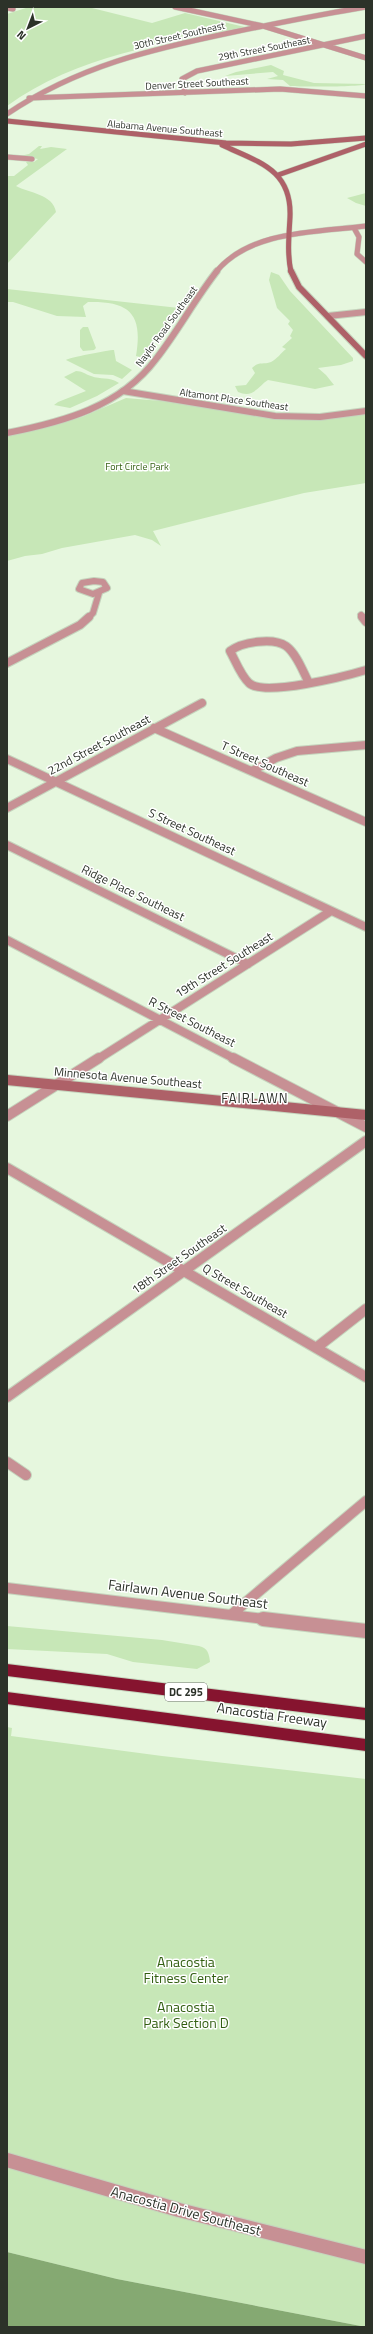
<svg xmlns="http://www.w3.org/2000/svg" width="373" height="2334" font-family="'Titillium Web',sans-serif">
<rect width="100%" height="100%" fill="#e6f7de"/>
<!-- green -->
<path fill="#c7e7b7" d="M29,7H88L152,23L185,13L245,27C165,43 75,56 7,106V14Z
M271,65L284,71L283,75L314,83L366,84C362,87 300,87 290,86L283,80L267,79L278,76L273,72L225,76L236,72Z
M39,146H42L40,149L51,147L67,149L16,186C29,193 53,194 56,212L7,264V176H14L28,165L26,162H34L38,159L20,156L29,154Z
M366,193V206L356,203L347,198Z
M271,272L279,275L290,291L353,358V361L341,365L318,368L326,375L334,385L315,389L268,380C259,385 254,399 238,392L235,386L246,385L255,373L252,368C259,361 263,365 271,362C277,359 281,353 286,349L282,347L292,338L290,336L293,330L288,324L290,321L277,308L269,280Z
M7,289L179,308L144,358L136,356C143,314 130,301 88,302L83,306L86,317L57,316L13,302H7Z
M83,327H88L96,348L94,350L83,351L80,347V330Z
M114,350L116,361L132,370L122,379L113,375L94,374L66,360C68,358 108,350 114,350Z
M76,371C82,371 85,374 91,376C101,380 108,376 119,383L97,396L70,408L54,405L58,402L86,391L64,377Z
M126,398L161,401L276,419L366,414V483L304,493L153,531L161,546L152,540L135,535L62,548L42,554L25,556L7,561V436L82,417Z
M7,1626L162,1640L199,1646C208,1648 209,1654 210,1662L197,1669L133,1662L107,1654L7,1649Z
M7,1727L12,1728L11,1736L162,1756L366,1779V2327L117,2279L7,2252Z"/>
<!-- water -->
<path fill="#85a972" d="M7,2252L117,2279L366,2327H7Z"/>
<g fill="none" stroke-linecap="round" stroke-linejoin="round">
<defs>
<path id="minor-far4" d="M175,7L263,26L366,58
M7,8L13,9
M185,93L182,79L197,71L366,36
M29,98L280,89L366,96
M7,114C78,66 152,49 234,32C278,23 322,14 366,7
M7,157L32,159
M354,228L359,237L357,254L366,262"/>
<path id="minor-far3" d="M328,316L366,312
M123,391L275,416L320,417L366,411
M94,581L103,582L107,588L93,594L79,589L82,583Z
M361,615L363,618
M88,618L93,613L99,593"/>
<path id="minor-far2" d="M362,617L366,622
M7,663L80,625L89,617
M309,683C303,672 297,654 286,646C273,637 242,642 230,651C235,660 241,676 249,683C264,697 346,676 366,670
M154,728L366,822
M7,759L366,927
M252,771L276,758L297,751L366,745
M7,808L202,703
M7,845L248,964
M7,940L235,1059
M98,1059L331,911"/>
<path id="minor-far1" d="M233,1058L366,1127
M7,1116L99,1058
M7,1168L366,1377
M316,1348L366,1309
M7,1397L366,1141
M7,1462L26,1475
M7,1588L272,1620
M232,1614L366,1501"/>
<path id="minor" d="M263,1619L366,1631"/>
<path id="tertiary-far2" d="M216,272C250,230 318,232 366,226"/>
<path id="tertiary-far1" d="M7,433C63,422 120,407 156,359C178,331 195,299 217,271"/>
<path id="tertiary" d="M7,2160L179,2210L366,2257"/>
<path id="secondary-far2" d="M7,121L226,143L291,144L366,138
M222,145C258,162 292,169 290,217C289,236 287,253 291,272
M278,175L366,144"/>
<path id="secondary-far1" d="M291,271L299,287L366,356"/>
<path id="secondary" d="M7,1080L366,1115"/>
<path id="motorway" d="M7,1664L366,1708V1720L7,1676Z
M7,1692L366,1739V1751L7,1704Z"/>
</defs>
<!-- minor-far4 casing -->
<use href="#minor-far4" stroke="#c5d4bd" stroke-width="6"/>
<!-- minor-far3 casing -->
<use href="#minor-far3" stroke="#c5d4bd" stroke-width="8"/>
<!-- minor-far2 casing -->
<use href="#minor-far2" stroke="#c5d4bd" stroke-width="10"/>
<!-- minor-far1 casing -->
<use href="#minor-far1" stroke="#c5d4bd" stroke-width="12"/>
<!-- minor casing -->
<use href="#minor" stroke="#c5d4bd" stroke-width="16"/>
<!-- tertiary-far2 casing -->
<use href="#tertiary-far2" stroke="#c5d4bd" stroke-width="6"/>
<!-- tertiary-far1 casing -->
<use href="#tertiary-far1" stroke="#c5d4bd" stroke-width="8"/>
<!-- tertiary casing -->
<use href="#tertiary" stroke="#c5d4bd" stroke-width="16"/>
<!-- secondary-far2 casing -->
<use href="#secondary-far2" stroke="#c5d4bd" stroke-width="6"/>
<!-- secondary-far1 casing -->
<use href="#secondary-far1" stroke="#c5d4bd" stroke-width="8"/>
<!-- secondary casing -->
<use href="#secondary" stroke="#c5d4bd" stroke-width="12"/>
<!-- motorway casing -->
<use href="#motorway" stroke="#c5d4bd" stroke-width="2"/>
<!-- minor-far4 -->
<use href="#minor-far4" stroke="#c79094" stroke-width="5"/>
<!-- minor-far3 -->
<use href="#minor-far3" stroke="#c79094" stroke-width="6"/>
<!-- minor-far2 -->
<use href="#minor-far2" stroke="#c79094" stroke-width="8"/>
<!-- minor-far1 -->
<use href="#minor-far1" stroke="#c79094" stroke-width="10"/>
<!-- minor -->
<use href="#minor" stroke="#c79094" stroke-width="14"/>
<!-- tertiary-far2 -->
<use href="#tertiary-far2" stroke="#c79094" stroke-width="5"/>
<!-- tertiary-far1 -->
<use href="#tertiary-far1" stroke="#c79094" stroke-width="6"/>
<!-- tertiary -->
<use href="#tertiary" stroke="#c79094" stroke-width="14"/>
<!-- secondary-far2 -->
<use href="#secondary-far2" stroke="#ae6168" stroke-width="5"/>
<!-- secondary-far1 -->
<use href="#secondary-far1" stroke="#ae6168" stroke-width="6"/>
<!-- secondary -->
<use href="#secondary" stroke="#ae6168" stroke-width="10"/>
<!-- motorway -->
<use href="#motorway" fill="#86142f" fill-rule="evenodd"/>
</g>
<g text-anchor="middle" stroke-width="3" stroke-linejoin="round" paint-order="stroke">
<!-- far-street labels -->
<g font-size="10" fill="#2c3229" stroke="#fff">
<text transform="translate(179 35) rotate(-13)" y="4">30th Street Southeast</text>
<text transform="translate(264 48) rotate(-11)" y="4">29th Street Southeast</text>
<text transform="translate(197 83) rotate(-3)" y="4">Denver Street Southeast</text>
<text transform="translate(165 128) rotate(5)" y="4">Alabama Avenue Southeast</text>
<text transform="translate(166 326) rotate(-54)" y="4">Naylor Road Southeast</text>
<text transform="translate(234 399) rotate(8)" y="4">Altamont Place Southeast</text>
</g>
<!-- far-park labels -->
<g font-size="10" fill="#325f11" stroke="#fff">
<text x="137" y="470">Fort Circle Park</text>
</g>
<!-- shield labels -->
<rect fill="#fff" stroke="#6b7069" stroke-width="1" x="165" y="1683" width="42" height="18" rx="3"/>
<g font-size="11" font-weight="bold" fill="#2c3229">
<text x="186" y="1696">DC 295</text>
</g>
<!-- street labels -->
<g font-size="12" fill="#2c3229" stroke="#fff">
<text transform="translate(99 745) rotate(-28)" y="4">22nd Street Southeast</text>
<text transform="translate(265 764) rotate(24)" y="4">T Street Southeast</text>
<text transform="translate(192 832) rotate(25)" y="4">S Street Southeast</text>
<text transform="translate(133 893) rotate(26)" y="4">Ridge Place Southeast</text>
<text transform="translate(224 965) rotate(-32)" y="4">19th Street Southeast</text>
<text transform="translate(192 1022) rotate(27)" y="4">R Street Southeast</text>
<text transform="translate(128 1078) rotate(5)" y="4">Minnesota Avenue Southeast</text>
<text transform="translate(179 1259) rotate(-35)" y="4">18th Street Southeast</text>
<text transform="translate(245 1291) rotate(30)" y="4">Q Street Southeast</text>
</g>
<!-- neighbourhood labels -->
<g font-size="13" letter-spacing="1" fill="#2c3229" stroke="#fff">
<text x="255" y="1103">FAIRLAWN</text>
</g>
<!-- near-street labels -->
<g font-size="14" fill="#2c3229" stroke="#fff">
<text transform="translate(188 1594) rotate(7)" y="5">Fairlawn Avenue Southeast</text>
<text transform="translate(272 1715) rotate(8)" y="5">Anacostia Freeway</text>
<text transform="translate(186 2211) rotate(15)" y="5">Anacostia Drive Southeast</text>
</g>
<!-- near-park labels -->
<g font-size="14" fill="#325f11" stroke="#fff">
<text x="186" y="1967">Anacostia<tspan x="186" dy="16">Fitness Center</tspan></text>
<text x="186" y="2012">Anacostia<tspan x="186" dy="16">Park Section D</tspan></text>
</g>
</g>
<!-- border -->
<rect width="373" height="2334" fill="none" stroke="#2c3229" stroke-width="16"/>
<!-- north arrow -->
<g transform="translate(28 28) rotate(222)" stroke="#ffffff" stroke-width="3" paint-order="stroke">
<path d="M0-3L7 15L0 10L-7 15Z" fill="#2c3229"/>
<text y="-6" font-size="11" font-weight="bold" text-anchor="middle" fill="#2c3229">N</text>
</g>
</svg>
